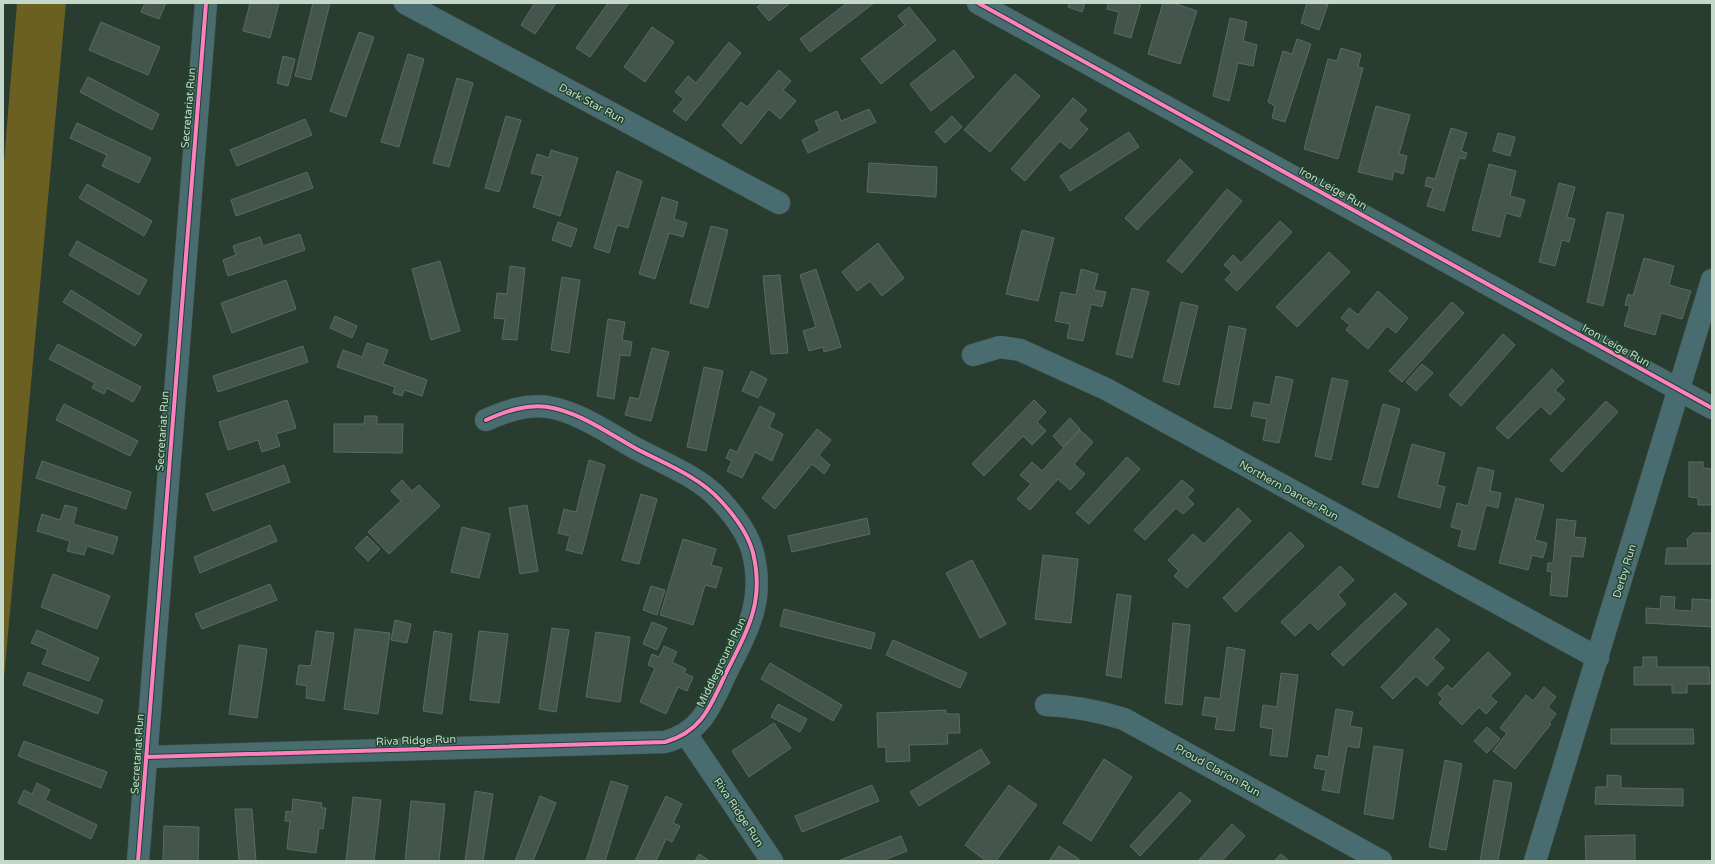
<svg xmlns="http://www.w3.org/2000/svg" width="1715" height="864" font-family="'Varela Round',sans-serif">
<rect width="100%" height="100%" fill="#283c2f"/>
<!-- green -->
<path fill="#6c5f22" d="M17,3H66L3,688V174Z"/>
<!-- building -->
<path fill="#43554d" stroke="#596c63" d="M145,3H166L159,19L141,12Z
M250,3H279L270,38L243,31Z
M313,3H330L311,80L295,76Z
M532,3H556L535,34L521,25L534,4Z
M608,3H629L590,57L576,48Z
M763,3H790L769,21L757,7Z
M847,3H874L810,52L800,39Z
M1069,3H1085L1082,12L1068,7Z
M1108,3H1141L1131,38L1114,33L1119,12L1107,9Z
M1163,3H1173L1197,11L1180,64L1148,54Z
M1307,3L1328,4L1319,30L1301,23Z
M909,7L936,40L881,84L861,59L905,25L898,16Z
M1230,18L1247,22L1243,41L1257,45L1253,66L1238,63L1229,101L1213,96Z
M101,22L160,47L148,75L89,50Z
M652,27L674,42L645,82L624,67Z
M359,32L374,37L346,117L330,111Z
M1297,39L1311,44L1285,122L1272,118L1275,106L1268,102L1283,51L1292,54Z
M729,42L741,53L686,121L673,111L684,99L675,92L688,76L696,83Z
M1341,48L1361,54L1358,67L1363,68L1338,159L1304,149L1328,59L1337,61Z
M954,50L974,77L931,111L910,84Z
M408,54L424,59L399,147L381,142Z
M283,56L295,59L288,86L277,83Z
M779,70L791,81L783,90L796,101L780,119L769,109L741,144L722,125L741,102L747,107Z
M1015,74L1040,96L990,152L964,130Z
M88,77L159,114L152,130L80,92Z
M457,78L473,83L449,167L433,163Z
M1073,98L1087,110L1078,120L1088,129L1070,149L1060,141L1025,181L1011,169Z
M1376,106L1410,115L1399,154L1407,156L1403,174L1394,171L1392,180L1358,172Z
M869,109L876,122L808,153L802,140L820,131L815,121L837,111L841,121Z
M506,116L521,120L499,192L485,188Z
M952,116L962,127L945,143L935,132Z
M305,119L312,135L237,166L230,150Z
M77,123L151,158L139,183L102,166L107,155L70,138Z
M1451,128L1467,133L1461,151L1467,153L1465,159L1459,158L1444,211L1427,206L1433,188L1425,186L1427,177L1435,179Z
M1129,132L1139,147L1070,191L1060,176Z
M1498,133L1515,137L1510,156L1493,151Z
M551,150L578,158L560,216L533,207L543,176L531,173L537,154L549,158Z
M1180,159L1193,172L1137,230L1125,218Z
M869,163L937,167L936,197L867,192Z
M1489,164L1516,171L1510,196L1525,200L1520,217L1506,213L1500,237L1472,230Z
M617,171L642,181L628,228L617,225L609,253L594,248Z
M307,172L313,188L236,216L231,200Z
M1559,183L1575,187L1567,217L1575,219L1569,242L1562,240L1555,266L1539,262Z
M87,184L152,221L144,236L79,198Z
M1227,189L1242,201L1182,273L1167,261Z
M662,197L678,202L674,219L687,223L683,237L669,233L655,279L639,274Z
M1607,212L1624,215L1603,306L1587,302Z
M1280,221L1292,232L1237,291L1225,280L1232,272L1224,265L1233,255L1241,263Z
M558,222L577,229L571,247L552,240Z
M711,226L728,230L708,308L690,303Z
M1022,230L1054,238L1038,301L1006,294Z
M300,234L305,250L228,276L223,260L236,255L233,246L260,237L263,246Z
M77,241L147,280L139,295L69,255Z
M878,243L904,278L882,296L870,281L857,291L842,272Z
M1329,252L1350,272L1297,327L1276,307Z
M1644,258L1674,266L1669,285L1691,291L1682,319L1661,313L1655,335L1624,326L1630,306L1625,305L1628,294L1633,296Z
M440,261L460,331L431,340L412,269Z
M510,266L525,268L517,340L502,339L505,319L494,318L497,293L507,294Z
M816,269L841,347L824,352L823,347L809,351L803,331L816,327L800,275Z
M1081,269L1098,274L1094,290L1106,292L1102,307L1091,304L1083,341L1067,338L1070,324L1055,321L1061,292L1076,295Z
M780,275L788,353L771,354L763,276Z
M562,277L580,280L569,353L551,350Z
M286,280L296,309L232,333L221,303Z
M1132,288L1149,292L1132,358L1116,354Z
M71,290L142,335L135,346L63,302Z
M1378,291L1408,318L1396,333L1387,326L1368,349L1346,330L1350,325L1341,318L1349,308L1358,315Z
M1181,302L1198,306L1179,385L1163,381Z
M1452,302L1464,313L1402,382L1389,371Z
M335,316L357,326L352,338L330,328Z
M608,319L625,322L622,340L632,342L630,356L620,355L614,399L597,396Z
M1229,326L1246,329L1231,409L1214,407Z
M1503,334L1515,345L1461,406L1449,395Z
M367,343L388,350L383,364L427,380L422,396L404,390L402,396L393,393L395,387L337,367L343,350L362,357Z
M58,344L141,387L133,402L107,388L104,394L92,388L95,383L49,359Z
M303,346L308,362L218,392L213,376Z
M652,348L669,352L651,421L625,415L630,397L639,399Z
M1422,364L1433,373L1416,391L1406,382Z
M704,367L723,371L706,451L687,447Z
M1552,369L1564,381L1555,390L1565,399L1550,415L1541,406L1508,439L1496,428Z
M751,371L767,379L758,398L742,391Z
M1276,376L1293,380L1279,443L1263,440L1267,419L1251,416L1254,402L1270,405Z
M1332,378L1348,381L1331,460L1315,456Z
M287,400L296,428L276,434L280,446L262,452L258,440L228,450L219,422Z
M1034,400L1046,412L1037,422L1046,431L1032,445L1023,436L984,476L972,464Z
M1606,401L1618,412L1562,472L1550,460Z
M64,404L138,441L130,456L56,420Z
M1383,404L1400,409L1378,488L1362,484Z
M760,406L775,414L769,427L783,434L772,461L755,452L742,478L727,471L732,461L726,458L730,449L737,452Z
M365,416H377V424H403L402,453L334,452V424H364Z
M1070,418L1080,429L1063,447L1053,436Z
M817,429L831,440L819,455L830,465L824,474L812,464L775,509L762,498Z
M1080,430L1093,442L1074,464L1085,474L1070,490L1058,479L1030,510L1017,499L1031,484L1020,475L1032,462L1042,471Z
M1412,444L1445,453L1437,485L1445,487L1440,508L1398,497Z
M1127,457L1140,469L1089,524L1076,513Z
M589,460L605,465L582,554L566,550L570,536L558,533L564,509L576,512Z
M42,461L131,492L126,509L36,478Z
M1689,462H1703V468L1712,469V505H1698V498L1689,497Z
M284,465L290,482L213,511L206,494Z
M1478,467L1494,471L1490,491L1501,493L1498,508L1486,505L1475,550L1458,546L1462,530L1451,527L1457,503L1468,506Z
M402,480L412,491L419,485L440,506L389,554L368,532L401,501L391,491Z
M1182,480L1194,490L1187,497L1194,504L1183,514L1176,508L1145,540L1134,530Z
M641,494L657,499L639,564L622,560Z
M1516,498L1544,505L1535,540L1547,543L1543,558L1532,555L1528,570L1499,563Z
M65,505L77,508L73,524L118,537L113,554L87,546L84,555L67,551L70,541L37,531L42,514L60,520Z
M527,505L538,571L520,574L509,508Z
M1238,508L1251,521L1187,588L1174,576L1179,571L1168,560L1193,534L1204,544Z
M867,518L870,534L792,552L788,536Z
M1557,519L1576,521L1574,537L1586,538L1583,557L1571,556L1567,597L1550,595L1552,572L1547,571L1548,563H1553Z
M270,525L277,541L200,573L194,557Z
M462,527L490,534L479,578L451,572Z
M1290,532L1304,546L1236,612L1223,598Z
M1693,533H1712V564H1665L1667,548H1688L1687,539Z
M367,536L380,549L368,561L355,548Z
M683,539L716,549L711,565L722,568L716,588L705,585L693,625L660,615Z
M1043,555L1078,559L1071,623L1035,619Z
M972,560L1006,624L980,638L946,573Z
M1340,566L1354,580L1338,595L1346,604L1318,630L1310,622L1295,636L1281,622Z
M53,574L110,596L97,629L41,607Z
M270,584L277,600L202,629L195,614Z
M651,586L665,590L657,615L643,610Z
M1395,593L1407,604L1343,666L1331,654Z
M1117,594L1131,596L1121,678L1106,675Z
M1661,596L1675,597L1674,610L1692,611V599L1712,600V627L1646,623V608L1660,609Z
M784,609L875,633L871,649L780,626Z
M395,620L411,624L407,643L391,640Z
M652,622L667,628L657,650L643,644Z
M1173,623L1190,625L1182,705L1165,703Z
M552,628L569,630L556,712L539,709Z
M1437,628L1450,640L1433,658L1444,668L1427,686L1416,676L1393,699L1381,687Z
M355,629L390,633L378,714L344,709Z
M37,630L99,658L89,681L42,664L48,650L31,643Z
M316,631L334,633L324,701L306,698L307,686L296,684L299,665L311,666Z
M434,631L452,634L442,714L423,711Z
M479,631L508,634L499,703L470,700Z
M596,632L630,637L620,702L586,697Z
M893,640L967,673L960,688L886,655Z
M239,645L267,649L257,718L229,714Z
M664,646L677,652L672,662L686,669L684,673L693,677L687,691L678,687L666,714L640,702L655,668L648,665L652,654L659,657Z
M1227,647L1245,650L1234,731L1215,729L1217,717L1202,715L1205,697L1220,699Z
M1488,652L1511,674L1490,696L1497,702L1486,714L1479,707L1462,725L1439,703L1443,699L1438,694L1447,685L1452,689Z
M1643,657H1657V667H1709L1710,684H1687V693H1672V685H1634V667H1643Z
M770,663L842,705L833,721L761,679Z
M28,672L103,700L98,714L23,685Z
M1281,673L1298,675L1287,757L1270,755L1273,729L1260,727L1263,705L1277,707Z
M1544,687L1556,697L1548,707L1556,714L1549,723L1551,724L1515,769L1493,751L1507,733L1500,728L1526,695L1533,701Z
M778,704L807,719L800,732L771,717Z
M1336,709L1353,712L1350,726L1362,728L1359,748L1347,746L1339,793L1322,790L1326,770L1314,768L1317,755L1328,757Z
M946,710V714H959L960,733H947L948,744L909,745L910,761L886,762V747H878L877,713Z
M774,723L791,748L749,777L732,751Z
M1487,727L1500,739L1487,753L1474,741Z
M1611,729H1693L1694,744H1611Z
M24,741L107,772L101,788L18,756Z
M1374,746L1403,750L1393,819L1364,814Z
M981,749L990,763L919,806L910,792Z
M1104,759L1132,777L1091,841L1063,823Z
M1445,760L1462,764L1446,850L1429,847Z
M1607,775L1621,776V788L1683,789V806L1595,804L1596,787H1607Z
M1494,780L1512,783L1498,861H1480Z
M611,781L628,786L605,861H586Z
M37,783L50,790L45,800L97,825L91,839L18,803L24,790L32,794Z
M872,785L879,801L802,832L795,816Z
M1009,785L1037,805L996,861H986L965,845Z
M475,791L493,794L483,861H465Z
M1180,792L1191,801L1140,856L1130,846Z
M540,796L556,803L533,861H515Z
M666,796L682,804L673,823L680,826L672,842L666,839L656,861H635Z
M353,797L381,800L374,861H346Z
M293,799L322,803L321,808H326L323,829L319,828L316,853L287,849L290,821H285L286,811L292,812Z
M411,801L445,804L439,861H405Z
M235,809H252L256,861H239Z
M1232,824L1245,836L1222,861H1198Z
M164,826L199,827L198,861H163Z
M1635,835V861H1586L1585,836Z
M901,836L907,851L882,861H838Z
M1059,846L1079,859L1078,861H1049Z
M699,854L710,861H695Z
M1281,854L1289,861H1274Z"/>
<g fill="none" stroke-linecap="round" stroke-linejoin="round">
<defs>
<path id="minor" d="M405,3L779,203
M978,3L1712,408
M973,355L1000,347L1020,350L1106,389L1598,658
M1046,705C1074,706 1098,711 1124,719L1381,861
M686,734L772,861
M146,757L665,742C702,732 711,705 726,673C747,631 765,602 753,553C748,533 734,515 720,500C698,476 663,463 635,448C608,433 579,412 548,407C526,404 506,411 486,420
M138,861L206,3
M1535,861L1712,280"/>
</defs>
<!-- minor casing -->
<use href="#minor" stroke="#46564c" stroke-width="23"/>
<!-- minor -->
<use href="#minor" stroke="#486c70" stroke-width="22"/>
<defs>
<path id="cycleway" d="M978,3L1712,408
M146,757L665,742C702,732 711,705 726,673C747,631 765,602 753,553C748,533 734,515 720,500C698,476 663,463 635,448C608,433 579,412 548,407C526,404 506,411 486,420
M138,861L206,3"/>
</defs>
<!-- cycleway casing -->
<use href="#cycleway" stroke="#20442d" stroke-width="6"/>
<!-- cycleway -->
<use href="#cycleway" stroke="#ff80c0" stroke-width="4"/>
</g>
<g text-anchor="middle" stroke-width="3" stroke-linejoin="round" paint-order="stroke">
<!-- street labels -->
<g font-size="11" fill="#c4d8ca" stroke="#20442d">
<text transform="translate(592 103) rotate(28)" y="4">Dark Star Run</text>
<text transform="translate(188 108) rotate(-85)" y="4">Secretariat Run</text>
<text transform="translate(1333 188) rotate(29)" y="4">Iron Leige Run</text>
<text transform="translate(1616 345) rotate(29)" y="4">Iron Leige Run</text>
<text transform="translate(162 431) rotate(-86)" y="4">Secretariat Run</text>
<text transform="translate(1289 490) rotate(29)" y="4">Northern Dancer Run</text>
<text transform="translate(1624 571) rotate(-73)" y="4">Derby Run</text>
<text transform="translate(721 662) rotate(-64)" y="4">Middleground Run</text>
<text transform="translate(416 740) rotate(-2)" y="4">Riva Ridge Run</text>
<text transform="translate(137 754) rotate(-86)" y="4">Secretariat Run</text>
<text transform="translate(1218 770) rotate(29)" y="4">Proud Clarion Run</text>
<text transform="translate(739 812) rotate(56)" y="4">Riva Ridge Run</text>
</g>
</g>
<!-- border -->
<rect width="1715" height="864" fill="none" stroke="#c4d8ca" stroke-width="8"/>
</svg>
